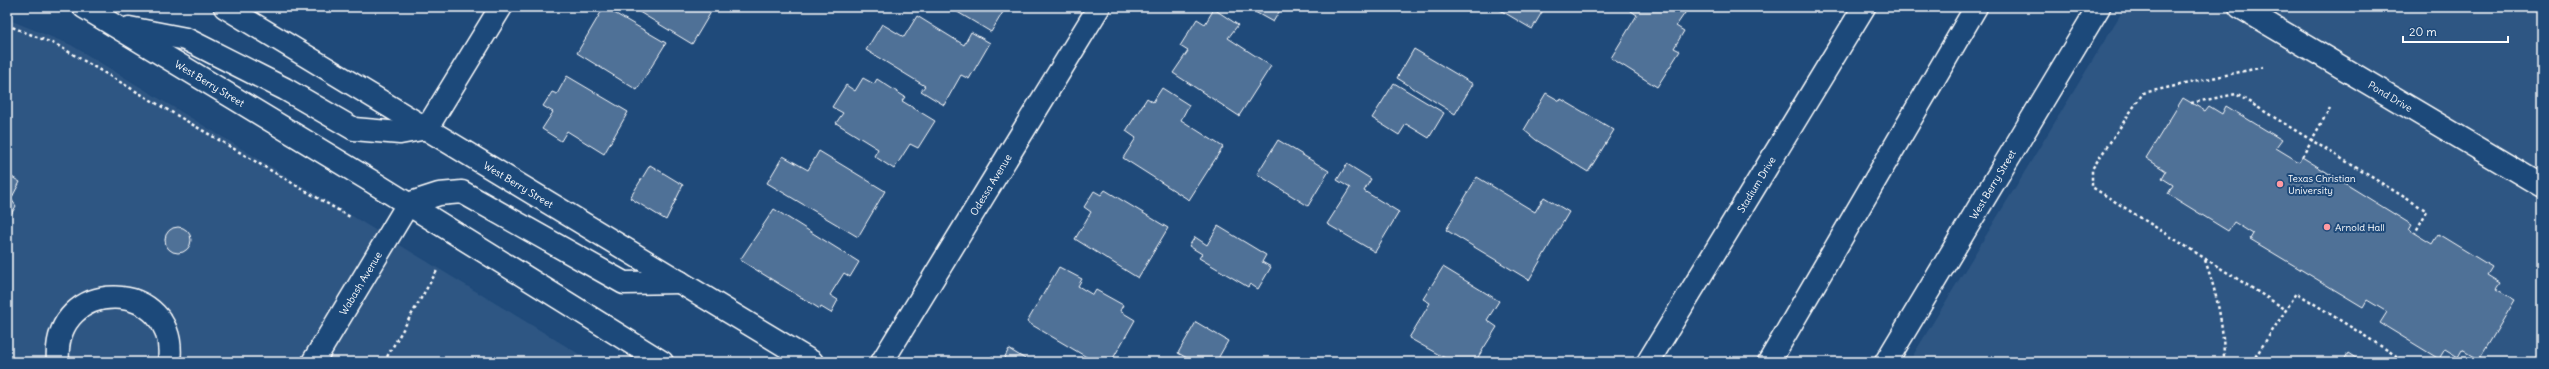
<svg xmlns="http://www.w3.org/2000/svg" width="2549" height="369" font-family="Delius,sans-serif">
<rect width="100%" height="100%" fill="#1f4a7a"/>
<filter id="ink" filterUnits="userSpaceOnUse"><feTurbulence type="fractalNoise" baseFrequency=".025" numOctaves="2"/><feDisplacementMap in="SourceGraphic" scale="8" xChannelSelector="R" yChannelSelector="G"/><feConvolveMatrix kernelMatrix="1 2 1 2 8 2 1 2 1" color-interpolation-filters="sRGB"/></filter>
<g filter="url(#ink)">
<!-- built -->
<path fill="#2e5683" d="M2125,7H2542V362H1909Z
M7,19L71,45L592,362H7Z"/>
<!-- building -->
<path fill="#507197" stroke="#fff" d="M604,7L666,43L637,90L577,53Z
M631,7H714L692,44Z
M949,7H1006L991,32Z
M1246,7H1282L1273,22Z
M1495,7H1545L1532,29Z
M1625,7H1682L1687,10L1676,26L1684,31L1674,48L1680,51L1657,87L1611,58L1637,15Z
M1214,9L1238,25L1228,38L1271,66L1239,116L1173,73L1188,51L1180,46L1197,19L1205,24Z
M917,16L964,45L971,32L990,43L969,79L961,75L944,105L921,91L925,86L866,50L882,24L904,37Z
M1414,49L1473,84L1455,114L1397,78Z
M567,76L628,112L604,154L567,131L561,141L542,129L553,112L543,106L552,92L557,94Z
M863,78L874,84L877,79L905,97L902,101L935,121L918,148L910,144L894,169L874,156L878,149L836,123L843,113L832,107L846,85L855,91Z
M1394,83L1444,113L1429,138L1406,124L1399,135L1372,118Z
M1162,88L1189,105L1181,120L1223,147L1189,200L1123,158L1136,138L1126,131L1147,98L1153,102Z
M1546,93L1560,101L1561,99L1614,130L1588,172L1536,140L1524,130Z
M2183,98L2205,111L2209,106L2222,114L2226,106L2282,140L2276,148L2299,162L2302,157L2412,225L2409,230L2432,244L2438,234L2492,267L2487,275L2500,283L2496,289L2515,300L2479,360L2462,350L2458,357L2445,349L2439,359L2380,323L2387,312L2367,300L2363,307L2250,239L2253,234L2234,222L2228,231L2168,194L2173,185L2162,178L2166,171L2146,158Z
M1278,140L1329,171L1308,206L1257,174Z
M819,151L885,191L858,237L767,183L783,156L808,170Z
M1347,164L1371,179L1364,191L1399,212L1375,252L1327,224L1350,188L1337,180Z
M650,165L683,185L666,220L630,198Z
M7,174L20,182L11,199L16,206L7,221Z
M1477,177L1535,212L1544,197L1569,212L1529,280L1446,230Z
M1105,190L1168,228L1138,278L1075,239L1091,212L1084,207L1094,191L1101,195Z
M774,209L859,262L850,277L844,273L830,295L838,300L831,313L821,307L820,309L740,260Z
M1218,226L1266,255L1262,262L1271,267L1258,289L1250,284L1248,287L1199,258L1202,254L1189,246L1195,237L1207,245Z
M165 240a13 13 0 1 1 26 0a13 13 0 1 1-26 0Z
M1059,267L1082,279L1078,286L1093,295L1096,290L1123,305L1120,311L1135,320L1111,362H1095L1027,322Z
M1443,267L1499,301L1487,320L1497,327L1475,362H1452L1409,338L1430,303L1423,299Z
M1196,322L1228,341L1216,362H1194L1178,353Z
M1009,349L1030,362H989L992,356L1002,362Z
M2348,353L2362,362H2343Z"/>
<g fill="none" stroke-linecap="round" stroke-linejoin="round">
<defs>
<g id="minor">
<path id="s1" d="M2240,7L2542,186"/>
<path d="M427,128L501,7"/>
<path d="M58,362C51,274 180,278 169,362"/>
<path id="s2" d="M313,362L408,204"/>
<path id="s3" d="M882,362L1099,7"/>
<path id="s4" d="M1648,362L1864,7"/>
</g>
<g id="major">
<path id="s5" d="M84,7L371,181L662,362"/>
<path id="s6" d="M225,7L812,362"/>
<path d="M129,28L186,39L285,89L354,129L400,133L427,128"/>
<path d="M408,204L439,194L462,192L624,283L680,282"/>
<path d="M1769,362L1976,7"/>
<path id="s7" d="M1886,362L2099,7"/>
</g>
</defs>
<!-- minor casing -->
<use href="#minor" stroke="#fff" stroke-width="25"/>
<!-- major casing -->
<use href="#major" stroke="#fff" stroke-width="25"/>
<!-- path -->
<path stroke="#fff" stroke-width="2.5" stroke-dasharray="3 3" stroke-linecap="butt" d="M7,25L57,45L350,217
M2263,67L2143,93L2092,169V187L2285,309
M2191,103L2236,94L2427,211L2415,233
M2302,157L2330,108
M2205,260C2217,295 2224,325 2224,362
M384,362L438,269
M2252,362L2297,293L2406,362"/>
<!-- minor -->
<use href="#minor" stroke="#1f4a7a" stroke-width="22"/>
<!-- major -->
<use href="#major" stroke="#1f4a7a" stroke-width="22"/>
</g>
</g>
<!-- markers -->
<g fill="#ff9aa2" stroke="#1f4a7a" stroke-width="1.5">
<circle cx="2280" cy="184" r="4"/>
<circle cx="2327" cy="227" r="4"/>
</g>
<g text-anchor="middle" stroke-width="4" stroke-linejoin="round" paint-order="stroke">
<!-- street labels -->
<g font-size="10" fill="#fff" stroke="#1f4a7a">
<text dy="4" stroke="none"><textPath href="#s5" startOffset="147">West Berry Street</textPath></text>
<text dy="4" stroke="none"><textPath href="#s1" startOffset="175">Pond Drive</textPath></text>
<text dy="4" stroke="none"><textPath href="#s6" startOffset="343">West Berry Street</textPath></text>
<text dy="4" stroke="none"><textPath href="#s4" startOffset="208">Stadium Drive</textPath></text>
<text dy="4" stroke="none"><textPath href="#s7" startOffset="207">West Berry Street</textPath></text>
<text dy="4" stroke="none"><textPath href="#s3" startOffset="208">Odessa Avenue</textPath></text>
<text dy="4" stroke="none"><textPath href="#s2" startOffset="92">Wabash Avenue</textPath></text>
</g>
<!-- poi labels -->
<g font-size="10" fill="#fff" stroke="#1f4a7a" text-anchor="start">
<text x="2288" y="182">Texas Christian<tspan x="2288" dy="12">University</tspan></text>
<text x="2335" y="231">Arnold Hall</text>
</g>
</g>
<!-- margin -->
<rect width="2549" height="369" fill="none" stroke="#1f4a7a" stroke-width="24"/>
<rect x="12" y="12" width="2525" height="345" fill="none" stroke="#fff" stroke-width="1.5" filter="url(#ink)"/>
<!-- scale -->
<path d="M2403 36v6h105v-6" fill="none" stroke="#ffffff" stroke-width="2"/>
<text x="2409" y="36" font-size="12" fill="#ffffff" stroke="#1f4a7a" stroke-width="3" paint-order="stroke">20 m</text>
</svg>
